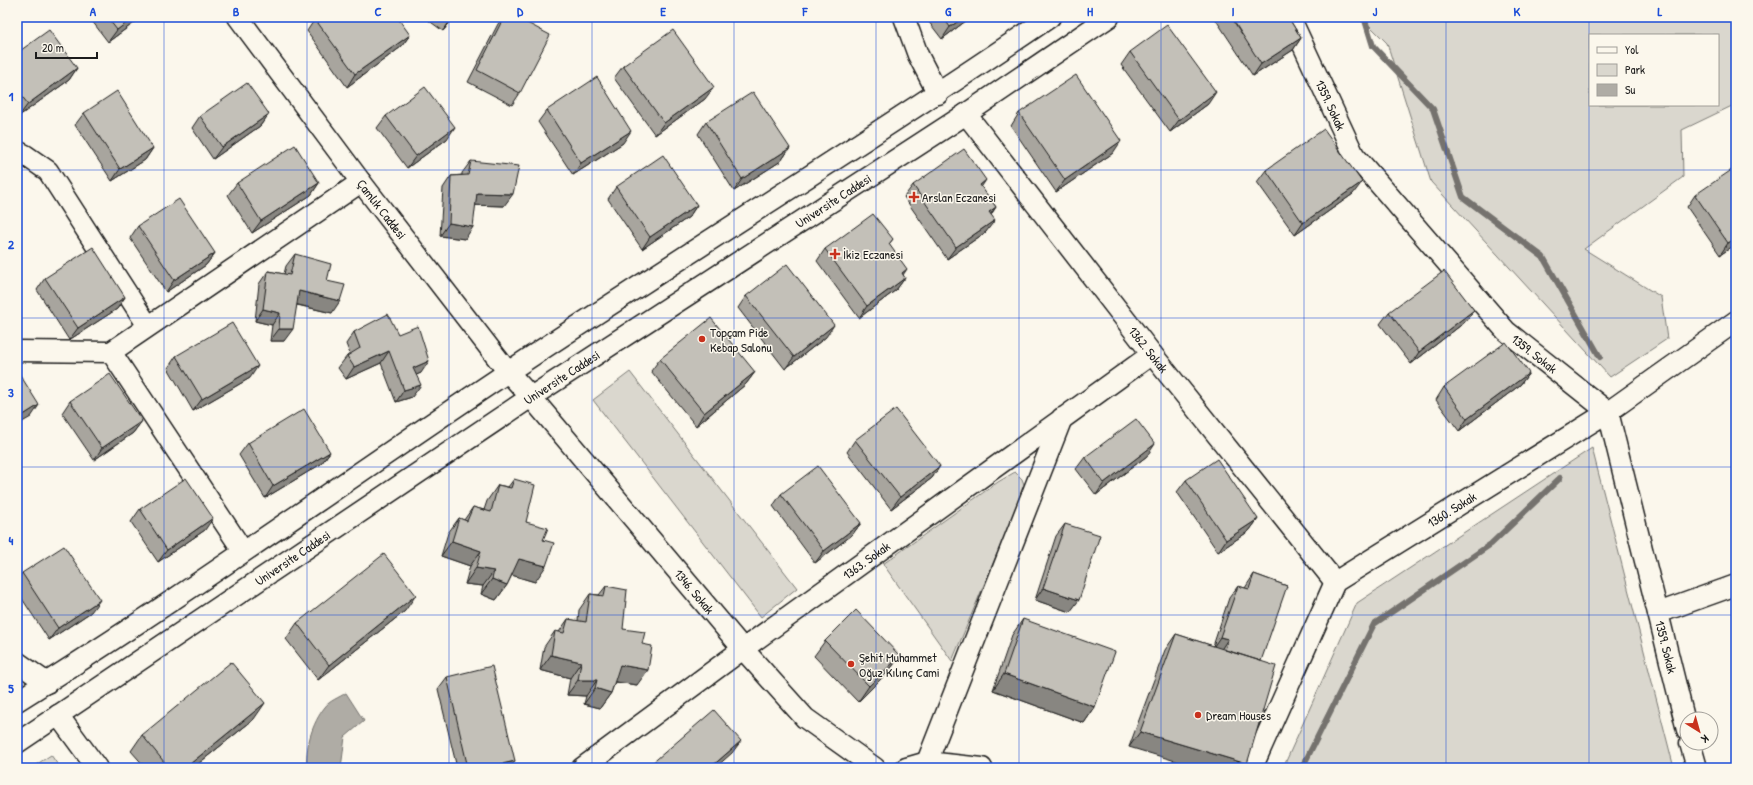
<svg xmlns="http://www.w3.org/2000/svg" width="1753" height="785" font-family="'Patrick Hand',sans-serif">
<rect width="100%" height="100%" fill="#fbf7ec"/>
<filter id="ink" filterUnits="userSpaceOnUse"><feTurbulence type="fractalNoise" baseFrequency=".025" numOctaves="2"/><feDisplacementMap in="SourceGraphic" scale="8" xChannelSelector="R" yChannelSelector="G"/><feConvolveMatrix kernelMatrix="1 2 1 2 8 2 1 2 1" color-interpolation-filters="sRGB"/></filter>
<g filter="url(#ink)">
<!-- green -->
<path fill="#dad7ce" stroke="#7b7a75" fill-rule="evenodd" d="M1361,17H1728L1733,21L1736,35V104L1682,130L1683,177L1584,249L1661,297L1667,339L1610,377L1431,182L1387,43ZM1590,35H1718V105H1590Z
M630,372L797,588L761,617L593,400Z
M1592,448L1674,768H1283L1357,603Z
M1015,472L1022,479L1025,487L952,661L883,564L998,482Z
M51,755L60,768H31Z"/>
<!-- water -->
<path fill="#afaca5" stroke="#74726e" d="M346,693L364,721L345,737L341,768H307C305,748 312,723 325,707C329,701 340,697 346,693Z"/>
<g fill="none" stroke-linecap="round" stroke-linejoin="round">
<!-- stream -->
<path stroke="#74726e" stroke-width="6" d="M1364,17L1373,46L1433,109L1463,197L1543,257L1600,357
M1302,768L1374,624L1491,544L1560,478"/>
<defs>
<g id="minor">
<path id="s1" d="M238,17L361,182L508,372L531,397L743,649L805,718L875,768"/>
<path d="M904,17L918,55L938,94"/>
<path id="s2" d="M1290,17L1354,155L1506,331L1608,412L1687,730"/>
<path id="s3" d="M966,114L1152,354L1335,582"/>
<path d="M17,151L25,155L48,171L148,326"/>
<path d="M17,351L111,352L361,182"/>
<path d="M111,352L243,551"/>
<path d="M1658,613L1736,585"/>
<path d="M17,662L47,683"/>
<path d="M17,701C184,597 344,481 508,372C688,252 872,139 1050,17"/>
<path d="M58,715L97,768"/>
<path id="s4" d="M17,743L531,397L966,114L1109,17"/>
<path d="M1690,743L1697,768"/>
<path d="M927,762L1062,418"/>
<path id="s5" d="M582,768L743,649L1152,354"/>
<path d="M906,768L927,762L982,768"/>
<path id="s6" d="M1252,768L1335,582L1608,412L1736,321"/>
</g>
</defs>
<!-- minor casing -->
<use href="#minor" stroke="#1c1c1c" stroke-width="23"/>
<!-- minor -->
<use href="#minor" stroke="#fbf7ec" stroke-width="20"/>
</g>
<!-- wall -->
<path fill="#a8a59e" stroke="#1c1c1c" d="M89,17H142L108,42Z
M424,17H454L443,31Z
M503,17H516L520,93L512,105L468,82L498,24Z
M925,17H971L942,39Z
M1214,17H1288L1301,38L1293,50L1253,76Z
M315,19L410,35L401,47L347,87L307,31Z
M1130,52L1208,104L1170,132L1121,65Z
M17,53L77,68L69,80L19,116L17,114Z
M623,66L705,99L655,135L614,78Z
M547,110L623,143L573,175L538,122Z
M84,113L153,148L145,160L112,181L75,125Z
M1019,113L1113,153L1056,192L1011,126Z
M269,114L260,126L213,159L192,128L200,116Z
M386,116L447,139L407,168L377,128Z
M706,122L790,148L781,161L734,191L698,134Z
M471,161L504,206L475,205L465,239L440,236L443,188L451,176L462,175V173Z
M1266,170L1353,194L1295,235L1257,182Z
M237,183H319L311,195L252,233L228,195Z
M913,185L981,187L996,207L991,215L986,232L947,259L904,197Z
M616,187L697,205L689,217L642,249L608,199Z
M1695,195L1736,244L1720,255L1687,207Z
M138,226L215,253L206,265L166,292L130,238Z
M893,239L889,244L903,275L905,278L896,290L859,318L817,261L825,249Z
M295,254L327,281L332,313L297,305L284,341H270L272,325L255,321L259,284L268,271L284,274L286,266Z
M45,278L125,297L117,309L69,340L37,290Z
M746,296L826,337L785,369L738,308Z
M1389,312L1465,322L1411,364L1380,324Z
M354,332L398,334L421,373L416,375L412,397L396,402L381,363L346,379L338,368L347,356L350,354L346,344Z
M176,356L250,378L193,411L168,368Z
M660,359L755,372L746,384L696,426L651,371Z
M1529,373L1520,385L1459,431L1436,400L1444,387Z
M70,401L142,421L133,433L94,460L62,413Z
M855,440L940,466L932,478L891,509L847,452Z
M248,443L330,452L321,464L265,498L239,455Z
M1147,456L1096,495L1076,469L1085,457Z
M514,479L526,522L543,540L535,582L512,575L507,585L496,600L481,594L483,586L465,584L470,566L441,556L448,533L459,518L464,520L473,507L484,510L487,501L498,485L508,487Z
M1186,480L1258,519L1249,531L1218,552L1177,492Z
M781,494L861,523L852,535L815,563L773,506Z
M140,509L205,530L158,562L131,522Z
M1065,524L1070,612L1035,600L1056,536Z
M22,573L91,612L49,640L17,591V580Z
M1254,574L1287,586L1129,747L1165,650L1176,634L1213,646L1229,598L1238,586L1245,588Z
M606,586L623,629L642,644L637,685L615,682L611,693L600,708L584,704L586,696L567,695L570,678L540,670L544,647L555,631L559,632L568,619L578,621L579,610L590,594L599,595Z
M405,611L318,680L286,639L297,623Z
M1023,619L1095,707L1084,723L993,690L1012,635Z
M825,641L900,656L889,671L858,702L814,656Z
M447,677L510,768H457L438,689Z
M254,719L193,768H146L131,751L142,735Z"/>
<!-- shaded-wall -->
<path fill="#888681" stroke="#1c1c1c" d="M134,17H142L108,42L117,30Z
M453,17H454L443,31Z
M964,17H971L942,39L950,27Z
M410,35L401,47L347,87L355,74Z
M1301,38L1293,50L1253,76L1261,64Z
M77,68L69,80L19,116L28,104Z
M714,87L705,99L655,135L664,123Z
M1216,92L1208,104L1170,132L1179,120Z
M269,114L260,126L213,159L222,147Z
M455,127L447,139L407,168L416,156Z
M631,131L623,143L573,175L581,163Z
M1121,141L1113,153L1056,192L1065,180Z
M153,148L145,160L112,181L120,169Z
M790,148L781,161L734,191L742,179Z
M986,180L978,192L980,185Z
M1362,182L1353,194L1295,235L1303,223Z
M319,183L311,195L252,233L261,221Z
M477,193L513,194L504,206L468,205Z
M697,205L689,217L642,249L650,237Z
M996,207L987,219L989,212Z
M995,220L986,232L947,259L956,247Z
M449,223L473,227L465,239L440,236Z
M1736,238V244L1720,255L1728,243Z
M215,253L206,265L166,292L174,280Z
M907,269L899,281L902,273Z
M905,278L896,290L859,318L867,306Z
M299,291L340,301L332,313L290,303Z
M125,297L117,309L69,340L78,328Z
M263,309L280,313L272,325L255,321Z
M1474,310L1465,322L1411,364L1419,352Z
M834,325L826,337L785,369L794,357Z
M279,329H293L284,341H270Z
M389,351L381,363L346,379L354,367Z
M429,361L421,373L405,380L413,368Z
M258,366L250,378L193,411L202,399Z
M755,372L746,384L696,426L704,413Z
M1529,373L1520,385L1459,431L1467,419Z
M421,385L412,397L396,402L404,390Z
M39,405L31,417L17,425V419Z
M142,421L133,433L94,460L102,448Z
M1155,444L1147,456L1096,495L1104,483Z
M330,452L321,464L265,498L273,486Z
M940,466L932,478L891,509L900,497Z
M213,518L205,530L158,562L167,550Z
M1258,519L1249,531L1218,552L1226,540Z
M861,523L852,535L815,563L824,551Z
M452,541L481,551L470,566L441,556Z
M519,559L546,566L535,582L508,574Z
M476,568L494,571L483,586L465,584Z
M492,579L507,585L496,600L481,594Z
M1043,588L1079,600L1070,612L1035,600Z
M416,595L405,611L318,680L329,665Z
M100,600L91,612L49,640L58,628Z
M1220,637L1228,639L1220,651L1212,649Z
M551,655L581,662L570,678L540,670Z
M900,656L889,671L858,702L869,686Z
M620,665L648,670L637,685L609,681Z
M1004,674L1095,707L1084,723L993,690Z
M578,680H597L586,696L567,695Z
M595,688L611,693L600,708L584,704Z
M265,703L254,719L193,768H185Z
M1140,732L1247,764L1244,768H1199L1129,747Z
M741,741L732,753L715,768H710Z
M515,761L510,768H485Z"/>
<!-- building -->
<path fill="#c3c0b8" stroke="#1c1c1c" d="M107,17H134L117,30Z
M318,17H397L410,35L355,74L315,19Z
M448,17H453L451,19Z
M504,17H516L550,35L520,93L477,70Z
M943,17H964L950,27Z
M1231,17H1288L1301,38L1261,64Z
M1167,25L1216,92L1179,120L1130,52Z
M49,30L77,68L28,104L17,90V53Z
M673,30L714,87L664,123L623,66Z
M1076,75L1121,141L1065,180L1019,113Z
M597,77L631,131L581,163L547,110Z
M247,83L269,114L222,147L200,116Z
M425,87L455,127L416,156L386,116Z
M117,91L153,148L120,169L84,113Z
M753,92L790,148L742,179L706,122Z
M1324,129L1362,182L1303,223L1266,170Z
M295,145L319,183L261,221L237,183Z
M964,149L986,180L980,185L996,207L989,212L995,220L956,247L913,185Z
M663,155L697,205L650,237L616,187Z
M471,161L519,166L513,194L477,193L473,227L449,223L451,176L468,175Z
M1733,169L1736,173V238L1728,243L1695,195Z
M179,199L215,253L174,280L138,226Z
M873,214L893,239L889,244L907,269L902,273L905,278L867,306L825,249Z
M93,247L125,297L78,328L45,278Z
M295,254L331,264L327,281L345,285L340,301L299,291L293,329H279L280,313L263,309L268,271L290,275Z
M787,264L834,325L794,357L746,296Z
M1444,271L1474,310L1419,352L1389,312Z
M388,314L398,334L418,326L429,361L413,368L421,385L404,390L389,351L354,367L347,356L360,348L354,332Z
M711,318L755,372L704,413L660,359Z
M232,323L258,366L202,399L176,356Z
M1506,342L1529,373L1467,419L1444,387Z
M17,370L39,405L17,419Z
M110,374L142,421L102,448L70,401Z
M304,409L330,452L273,486L248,443Z
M896,409L940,466L900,497L855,440Z
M1136,419L1155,444L1104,483L1085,457Z
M1217,459L1258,519L1226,540L1186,480Z
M818,466L861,523L824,551L781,494Z
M186,478L213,518L167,550L140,509Z
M514,479L535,485L526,522L548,528L543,540L554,543L546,566L519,559L507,585L492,579L494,571L476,568L481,551L452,541L459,518L467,521L473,507L491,512L498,485L511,488Z
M1065,524L1100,535L1079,600L1043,588Z
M64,546L100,600L58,628L22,573Z
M384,554L416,595L329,665L297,623Z
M1254,574L1287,586L1261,661L1225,650L1228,639L1220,637L1238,586L1249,589Z
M606,586L627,590L623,629L645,632L642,644L652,646L648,670L620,665L611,693L595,688L597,680H578L581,662L551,655L555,631L564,633L568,619L586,622L590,594L604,596Z
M856,610L900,656L869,686L825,641Z
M1023,619L1115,652L1095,707L1004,674Z
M1176,634L1276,666L1247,764L1140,732Z
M231,662L265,703L185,768H169L142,735Z
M492,666L515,761L485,768H468L447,677Z
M714,710L741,741L710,768H653L650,765Z"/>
</g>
<!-- grid -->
<path fill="none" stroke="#1d4ed8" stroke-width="1" stroke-opacity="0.55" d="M164,17V768M307,17V768M449,17V768M592,17V768M734,17V768M876,17V768M1019,17V768M1161,17V768M1304,17V768M1446,17V768M1589,17V768M17,170H1736M17,318H1736M17,467H1736M17,615H1736"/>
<!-- markers -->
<g fill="#c8321e" stroke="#fbf7ec" stroke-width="1.5">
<path d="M912 191h4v4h4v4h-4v4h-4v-4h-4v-4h4z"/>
<path d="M833 248h4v4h4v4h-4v4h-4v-4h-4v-4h4z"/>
<circle cx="702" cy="339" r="4"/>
<circle cx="851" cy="664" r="4"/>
<circle cx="1198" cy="715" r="4"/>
</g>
<g text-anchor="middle" stroke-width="3" stroke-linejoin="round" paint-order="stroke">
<!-- street labels -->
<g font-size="13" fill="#1c1c1c" stroke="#fbf7ec">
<text dy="5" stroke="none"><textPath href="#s2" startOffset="97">1359. Sokak</textPath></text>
<text dy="5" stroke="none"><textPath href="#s4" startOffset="980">Universite Caddesi</textPath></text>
<text dy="5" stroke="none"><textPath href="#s1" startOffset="240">Çamlık Caddesi</textPath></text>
<text dy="5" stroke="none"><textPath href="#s3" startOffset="298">1362. Sokak</textPath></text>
<text dy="5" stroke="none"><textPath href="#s2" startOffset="421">1359. Sokak</textPath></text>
<text dy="5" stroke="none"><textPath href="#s4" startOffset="656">Universite Caddesi</textPath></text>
<text dy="5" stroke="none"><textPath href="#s6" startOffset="341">1360. Sokak</textPath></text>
<text dy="5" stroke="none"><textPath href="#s4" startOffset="332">Universite Caddesi</textPath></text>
<text dy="5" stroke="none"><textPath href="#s5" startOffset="352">1363. Sokak</textPath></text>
<text dy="5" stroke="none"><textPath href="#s1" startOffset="734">1346. Sokak</textPath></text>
<text dy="5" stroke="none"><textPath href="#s2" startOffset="757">1359. Sokak</textPath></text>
</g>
<!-- poi labels -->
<g font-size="13" fill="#1c1c1c" stroke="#fbf7ec" text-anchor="start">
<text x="922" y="202">Arslan Eczanesi</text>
<text x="843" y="259">İkiz Eczanesi</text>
<text x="710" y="337">Topçam Pide<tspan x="710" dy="15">Kebap Salonu</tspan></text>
<text x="859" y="662">Şehit Muhammet<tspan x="859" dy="15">Oğuz Kılınç Cami</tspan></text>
<text x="1206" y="720">Dream Houses</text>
</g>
</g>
<!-- margin -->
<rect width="1753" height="785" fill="none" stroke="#fbf7ec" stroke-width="44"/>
<!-- legend -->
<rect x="1589" y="34" width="130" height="72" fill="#fbf7ec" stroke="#a29f99"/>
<rect x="1597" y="47" width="20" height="6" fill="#fbf7ec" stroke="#a29f99"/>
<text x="1625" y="54" font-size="12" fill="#1c1c1c">Yol</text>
<rect x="1597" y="64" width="20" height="12" fill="#dad7ce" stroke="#a29f99"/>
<text x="1625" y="74" font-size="12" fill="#1c1c1c">Park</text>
<rect x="1597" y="84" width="20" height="12" fill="#afaca5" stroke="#a29f99"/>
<text x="1625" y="94" font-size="12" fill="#1c1c1c">Su</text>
<!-- north arrow -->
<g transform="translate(1699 731) rotate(143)"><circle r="19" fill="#fbf7ec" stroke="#a29f99"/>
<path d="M0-3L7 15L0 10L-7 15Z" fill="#c8321e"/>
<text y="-6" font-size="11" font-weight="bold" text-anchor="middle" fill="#1c1c1c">K</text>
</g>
<!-- scale -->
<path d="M36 52v6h61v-6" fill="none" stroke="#1c1c1c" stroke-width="2"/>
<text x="42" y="52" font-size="12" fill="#1c1c1c" stroke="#fbf7ec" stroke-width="3" paint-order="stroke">20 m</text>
<rect x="22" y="22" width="1709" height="741" fill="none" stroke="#1d4ed8" stroke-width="1.5"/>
<g font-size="13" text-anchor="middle" font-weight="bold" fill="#1d4ed8">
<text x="93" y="16">A</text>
<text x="236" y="16">B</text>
<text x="378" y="16">C</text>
<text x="520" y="16">D</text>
<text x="663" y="16">E</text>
<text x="805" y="16">F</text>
<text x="948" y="16">G</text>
<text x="1090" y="16">H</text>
<text x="1233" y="16">I</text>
<text x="1375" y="16">J</text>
<text x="1517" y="16">K</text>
<text x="1660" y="16">L</text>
<text x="11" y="101">1</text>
<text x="11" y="249">2</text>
<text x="11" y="397">3</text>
<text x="11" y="545">4</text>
<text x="11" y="693">5</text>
</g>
</svg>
